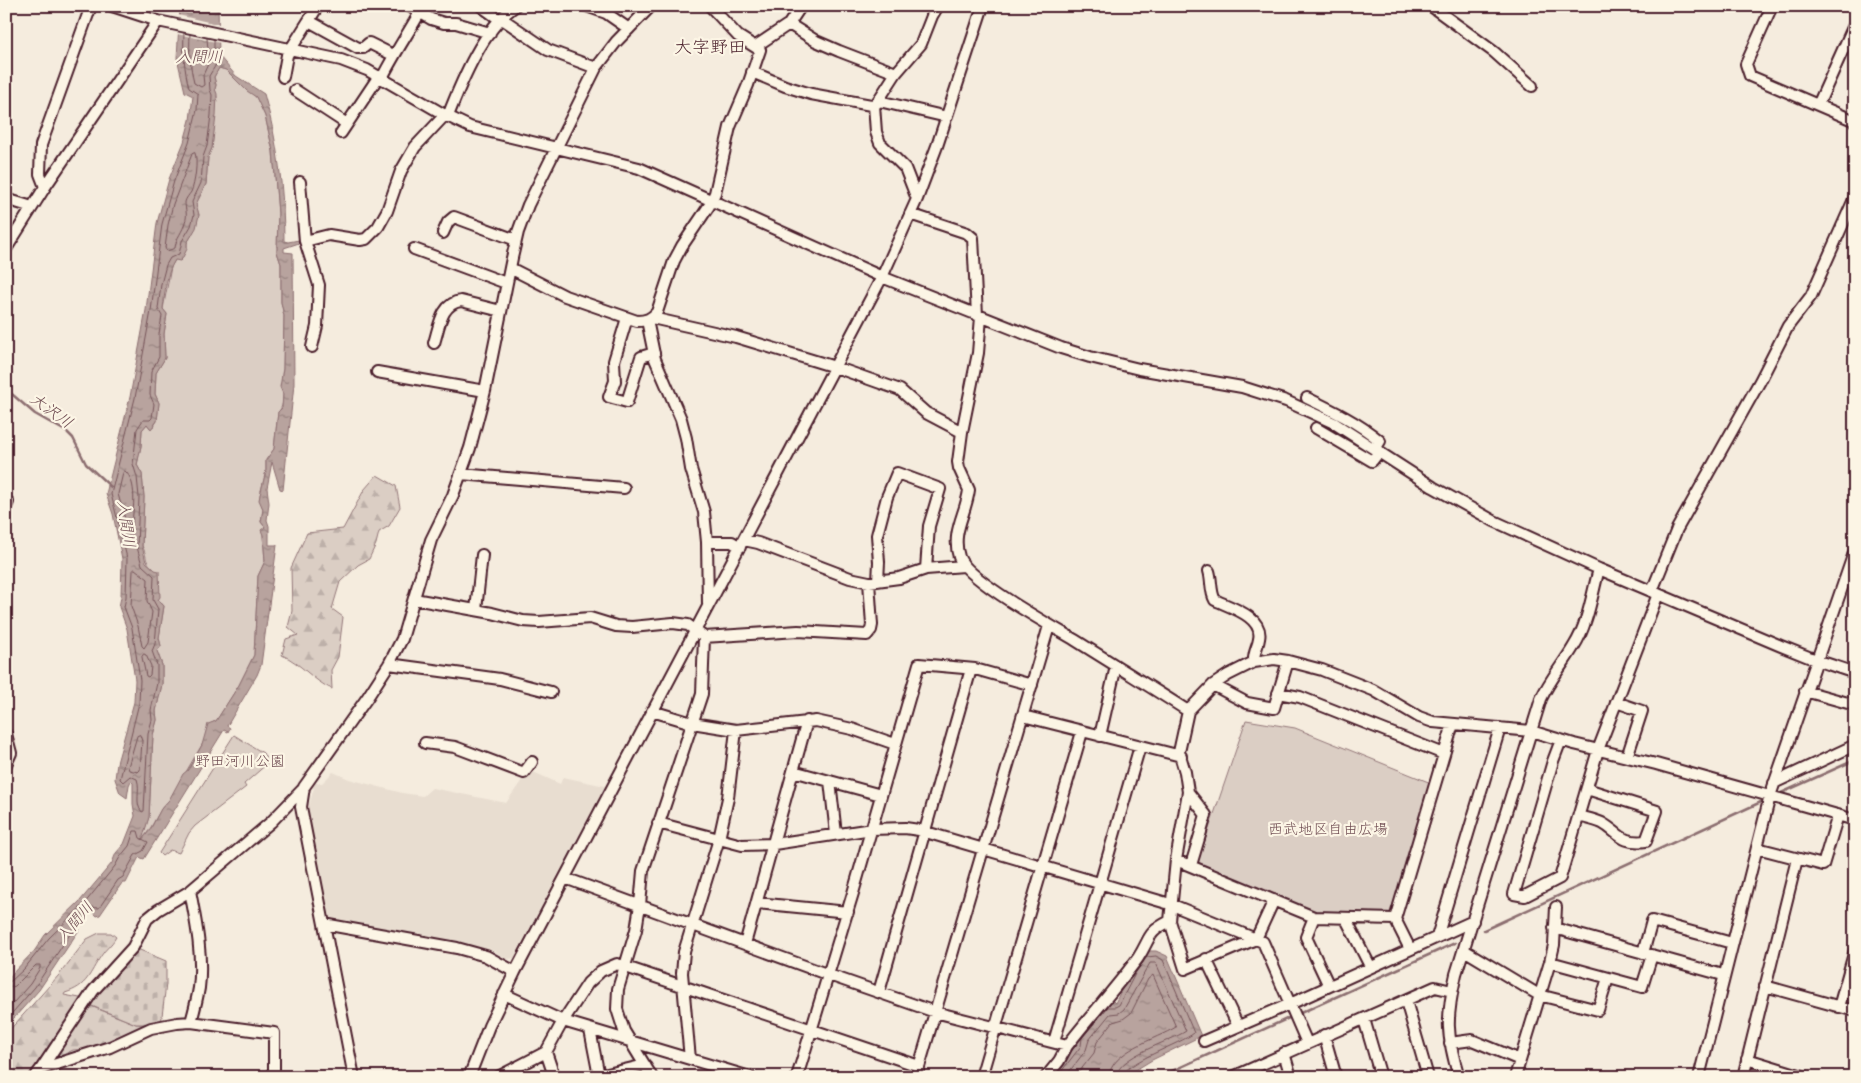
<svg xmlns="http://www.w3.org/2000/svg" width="1861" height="1083" font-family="'Balsamiq Sans','Klee One',sans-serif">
<defs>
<pattern id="forest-firs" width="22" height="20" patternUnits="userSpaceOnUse" patternTransform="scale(1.25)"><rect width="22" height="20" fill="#dbcec4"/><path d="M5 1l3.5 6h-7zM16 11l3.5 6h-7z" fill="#bdb0a9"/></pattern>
<pattern id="cemetery-stones" width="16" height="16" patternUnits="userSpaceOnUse" patternTransform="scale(1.25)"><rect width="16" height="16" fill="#dbcec4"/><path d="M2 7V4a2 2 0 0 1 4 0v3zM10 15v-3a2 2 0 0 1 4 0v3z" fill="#bdb0a9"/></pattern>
<pattern id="water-ripples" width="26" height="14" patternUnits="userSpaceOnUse" patternTransform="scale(1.25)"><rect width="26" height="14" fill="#b8a39e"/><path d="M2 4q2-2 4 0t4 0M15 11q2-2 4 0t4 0" fill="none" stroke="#988481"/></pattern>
</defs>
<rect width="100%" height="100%" fill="#f5ecde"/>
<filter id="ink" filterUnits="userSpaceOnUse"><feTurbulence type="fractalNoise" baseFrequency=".02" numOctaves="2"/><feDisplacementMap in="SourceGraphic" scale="10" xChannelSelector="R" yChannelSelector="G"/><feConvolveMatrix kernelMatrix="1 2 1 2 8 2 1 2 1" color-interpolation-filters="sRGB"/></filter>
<g filter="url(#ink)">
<!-- built -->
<path fill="#e8ddd0" d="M529,770L560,784L563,777L605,786L514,958L508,959L490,949L332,921L329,920L309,817V805L314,788L311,787L313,783H322L333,772L349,779L402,793L423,796L432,788L506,803Z"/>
<!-- green -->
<path fill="#dbcec4" stroke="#927678" d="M219,68L226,70L247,90L256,97L265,116L273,151L278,214L277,252L281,264V302L284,316L283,369C279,383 288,403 278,412L274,449L266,460V471L260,495V500L263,509L261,522L265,527L263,535L265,561L258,576L254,655L239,685L216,721C212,722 210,724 208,728C205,733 206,738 203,743C192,762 181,780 170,799C167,803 162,806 160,811C154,821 149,833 141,840L149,817L153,735L157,720L156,711L162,684V665L157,651L161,646L159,638L164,606L158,599L155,570C142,559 149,558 142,546L144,497L142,474L137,465L141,446L142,430L147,424L150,428L154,426L157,421L159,403L155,394L156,373L165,358L164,334L167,314L163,309L171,267L175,260L187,249V243L192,235L199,215L196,204L206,184L208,157L212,148L217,97L215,89L216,85L214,77Z
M1246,720L1295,728L1431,783L1392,912L1388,915L1316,913L1200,865L1198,861Z
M234,735L263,753L268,763L244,784L246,787L195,826L189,833L179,853L170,850L162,856L159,853Z"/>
<!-- forest -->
<path fill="url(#forest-firs)" stroke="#927678" d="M377,475L396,486L400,507L389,526L379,532L376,544L369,559L358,565L340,582L332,609L343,617L338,657L331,670L332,689C313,681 301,663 282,655L286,639L298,635L288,627L292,611L291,568L307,533L343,529L364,490Z
M99,933H111L116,937C112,945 105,949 101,956C89,974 88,986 65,993L64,995L85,999L83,1003L136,1024L157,1025L152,1033L128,1037L86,1049L73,1050L53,1060L31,1077H6V1034L59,975L87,939Z"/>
<!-- cemetery -->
<path fill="url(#cemetery-stones)" stroke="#927678" d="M135,948L166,961V984L161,1024H136L87,1004Z"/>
<!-- water -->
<path fill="url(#water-ripples)" stroke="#8c6e70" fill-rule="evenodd" d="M180,6H218L219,56L236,76L264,94C278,142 284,191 284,241L288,242L299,240V243L284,248V252L293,253L294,384L283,490L280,489L272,462L267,488L269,503L267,520L269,526V545H277L261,665L257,675L227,726L230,728L228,732L224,730L144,859L139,857L126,883H122L100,915L97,916L92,911L80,924L79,930L39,990L6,1027V980L35,950L45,935L80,901L112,863L116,853L124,844L135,816L133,804V783L131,781L129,785L127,798L120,793L115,779L117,763L134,702L135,680L127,629L119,607L121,597L122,559L113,514L106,494L130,397L146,310L157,223L169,179L184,142L190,120L193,96L185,92L177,58ZM219,68L226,70L247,91L256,97L265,116L273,151L278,213L277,252L281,264V302L284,316L283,369L280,387L283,394L282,408L278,412L274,449L266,460V471L260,495L259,500L263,509L261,522L265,527L261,530L263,535L265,561L258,576L254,655L239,685L216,721L208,724L202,745L188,770L183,774L169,800L161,809L150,830L142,840L149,817L153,735L157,720L156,711L162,684V665L157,651L161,646L159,638L164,606L158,600L160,597L159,571L155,570L146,562L142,546L144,497L142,474L137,465L141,446L142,430L147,424L151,429L157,421L159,403L155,394L156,373L165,358L164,334L167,314L163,309C165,292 166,274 175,260L180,261L182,259L187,249V243L196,228L199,215L196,204L206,184L208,157L212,148L216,116L217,94L215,89L216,85L214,77Z
M1144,951H1156L1167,956L1201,1036L1152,1060L1124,1077H1051L1078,1043L1075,1039L1111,999L1115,1003L1132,969Z"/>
<!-- pier -->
<path fill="#f5ecde" d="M178,15L221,25V43L177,34Z"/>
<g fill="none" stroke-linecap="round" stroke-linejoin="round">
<!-- shore -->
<path stroke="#765459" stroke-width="1" d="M184,33C183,52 184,69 189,88L198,94L197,110L189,143L174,181L162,224L151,311L135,398L111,494L127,558L126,597L124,607L132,628L140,680L139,703L120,779L123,782L130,776L137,779C141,790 134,804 142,812L144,811L148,734L152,720L151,710L157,683V665L152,651L155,644L158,609L153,600L154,576L142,565L137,547L139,497L137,477L133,464L137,429L143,420H150L152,418L154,404L150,395L151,372L159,357V334L162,316L158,309L161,284L166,265L170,258L179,254L182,241L191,226L194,215L192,202L201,183L203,157L207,146L211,115L212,95L210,90L209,76L217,63L214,53V39
M190,34C189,52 190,66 194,83L201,87L204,85L203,75L209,62L207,38
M195,153C198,160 195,184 191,192C189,195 186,198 185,202C185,209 188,215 185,222C183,232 176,237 175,248L167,251L165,248L168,225L173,204L192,154Z
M125,471C138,482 133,509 132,525L129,528L127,526L118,494L123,473Z
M135,569L148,579L147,601L152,612L148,642L144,648L142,646L138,626L131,606L133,571Z
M144,654L146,655L151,666L150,675L148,677L146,676L142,657Z
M140,735L142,741L140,770L138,772L129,770L128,767L137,736Z
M6,982L11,981L24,969L49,938L84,904L115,866L120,857L129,846L134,831H138L140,838L148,842L143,851L135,855L123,877L118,880L99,908L89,907L76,921L74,928L35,987L6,1020
M6,989L15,986L36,965H40V968L30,984L6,1011
M1057,1077L1081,1046L1082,1038L1108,1007H1115L1119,1005L1136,972L1147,957L1156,956L1163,960L1194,1033C1181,1044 1124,1062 1122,1077
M1065,1077L1086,1050L1089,1040L1110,1014L1119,1013L1124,1009L1150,963H1156L1186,1031C1170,1042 1117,1056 1116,1077
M1075,1077L1094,1053L1097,1042L1113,1022L1123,1019L1131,1013L1148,979L1153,975L1176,1027C1157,1039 1110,1051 1109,1077"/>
<!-- stream -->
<path stroke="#8c6e70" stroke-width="2.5" d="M6,389L35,414L67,432L73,438L86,464L111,487
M1779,794L1855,760
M1484,930L1761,802
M1296,1015L1455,943
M1159,1077L1291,1017"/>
<defs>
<path id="minor" d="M112,6L158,21
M409,6L431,19L444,23H456L490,33
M481,6L499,19
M586,6L606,13L629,29
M1431,6L1494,52L1532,86
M1772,6L1746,64L1750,76L1855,121
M501,18L548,50L596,68
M309,21L358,48H363L369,43L393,55
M789,24L816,41L839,51L896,73
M756,46L789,24L801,6
M752,72L785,86L811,94L871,105L876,104L896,73L921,44L932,16L938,6
M283,77L287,55L318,6
M382,78C393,56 407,35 419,14
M295,90L347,124
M879,101L947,117
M874,105L876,132L880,143L905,168L917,199
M1818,105L1855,23
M448,116C462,80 483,29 515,6
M341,133L379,76
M300,182L305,241L319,285L317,326L312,347
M45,187L40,174L41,145L91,6
M6,199L32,207
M910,214L967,233L973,238L977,315
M443,233L448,222L454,217L516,240
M305,241L329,235L360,240L366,239L378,227L387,211L401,171L415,147L445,115
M6,249L45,187L158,21L341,60L367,70L445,115L470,127L639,168L882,277L1061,348L1090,357L1139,369L1242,387L1286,401L1334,423L1433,487L1494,521L1599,569L1781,646L1816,660L1855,673
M414,249L506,283
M510,268L565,296L637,321C646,321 651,319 657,312L674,261L682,246L709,206L715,193L730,127L748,85L760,50L738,36L710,6
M981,317L978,353L962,432L958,462L959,468L969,490C966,514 951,532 959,557C967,580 1052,626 1075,640C1113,664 1151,687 1188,711
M627,318L614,361L615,381L609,397L627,402L641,357L654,353
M652,318L736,337L835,367L900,390L926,413L962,432
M647,320L655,359L681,419L686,438L691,469L704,512L707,542L708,604
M434,343C439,328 441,303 461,301L501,311
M377,372L485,391
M1307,398C1332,410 1359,423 1380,441L1375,449
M1316,428L1372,461L1379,452
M461,474L624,488
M6,501L8,502L6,507
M744,540L758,543L850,578L869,582L899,578L926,569L964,566
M707,542H732L740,547
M1209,571C1212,580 1210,592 1215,600C1230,607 1264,617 1259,639C1258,647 1253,653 1254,662
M878,581L879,562L877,535L887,497L897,473L940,489L929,526L926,569
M1652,591L1677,529L1760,381L1788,326L1811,296L1855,197
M414,599L492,613L523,621L539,622L590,618L616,626L632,627L673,623L688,625L704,637L702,694L643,871L640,905L636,930L618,989L617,1009L624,1031L652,1077
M476,610L482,555
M704,637L798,631L867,635L871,630L872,625L869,582
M389,664L500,679L551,692
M1213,685L1247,703L1274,708L1288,661
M1805,691L1855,705
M1278,693L1300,697L1444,754
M1616,702L1642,711L1627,757
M652,711L692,723L736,730L816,721L852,729L895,744
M1023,716L1181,756
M6,734L11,753L6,764
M1100,736L1116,666
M1561,740L1553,761L1514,894L1525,896L1560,878L1598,750L1658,594
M425,743L455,747L524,773L532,762
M793,771L881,795
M830,781L836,834
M1774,783L1855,745
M1188,792L1176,860L1170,921L1185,969L1256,939L1274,900
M1579,816C1586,818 1595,820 1602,823C1620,833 1620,844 1646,841L1657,811L1587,789
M658,823L742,845L774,844L872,829L905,828L919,830L1170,904L1263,942L1307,1043
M1757,848L1823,865L1838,815
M1176,860L1314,917L1395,919
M1191,865L1206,815L1188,792L1185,772L1179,752L1188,711L1213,685L1228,675L1254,662L1274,659L1288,661L1322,670L1373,690L1419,717L1433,722L1531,731L1574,744L1656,764L1855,820
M565,878L829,975L935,1012L1067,1046
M190,891C196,922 203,956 199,988C197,1000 194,1011 191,1022
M757,903L848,912
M1314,917L1306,937L1329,986
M1346,919L1370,966
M324,924L457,948L486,956L515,972
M1554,928L1723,975
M1437,937L1500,728
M745,944L807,721
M1410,949L1395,919L1453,724
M1464,950L1539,995L1598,1010L1608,978
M1643,953L1652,921L1732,943
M1206,959L1238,1026
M1550,962L1642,987L1652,955
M1765,986L1855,1011
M879,992L971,669
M504,994L563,1021L750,1077
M1406,1001L1428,1077
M1839,1007L1855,950
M1364,1019L1381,1077
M590,1030L598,1071L603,1075L645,1065
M1324,1035L1336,1077
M1204,1041L1290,1004L1473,921
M1054,1042L1140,746
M1450,1043L1472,1040L1520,1060
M546,1052L554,1076
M1284,1053L1291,1077
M690,1059L682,973L684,952L719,839L728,798L736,730
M1747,1059L1806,1077
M41,1069L93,991L133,947L147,919L158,910L190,891L271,822L302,790
M35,1077L41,1069L110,1047L151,1028L177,1023L191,1022L274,1033V1077
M354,1077L301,807L304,787L309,780L367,698L389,664L402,639L431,540L453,495L470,448L485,391L512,258L518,232L528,205L596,68L616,42L651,6
M469,1077L489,1026L515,972L882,277L917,199L937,146L983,6
M498,1077L546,1052L563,1021L588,983L601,971L617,964L919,1066
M797,1077L853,893L919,664L975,669L1032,685
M916,1077L1049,626
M981,1077L1082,732
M1046,1077L1059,1061L1067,1046C1090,1016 1116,988 1138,958C1151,938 1146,933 1170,921
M1233,1077L1435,987L1452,991
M1459,1077C1446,1035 1446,1017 1456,974L1541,699C1550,679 1563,665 1574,646C1588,624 1592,594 1599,569
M1515,1077L1550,962L1554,945L1556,907
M1699,1077L1770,796L1855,550
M1743,1077L1797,859"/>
</defs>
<!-- minor casing -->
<use href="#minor" stroke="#4a1f2b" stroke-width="14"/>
<!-- minor -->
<use href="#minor" stroke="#fcf5e5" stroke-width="10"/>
</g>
</g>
<g text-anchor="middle" stroke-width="4.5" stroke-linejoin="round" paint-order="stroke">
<!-- park labels -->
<g font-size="15" fill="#6e4b51" stroke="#fcf5e5">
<text x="240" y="766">野田河川公園</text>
<text x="1328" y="834">西武地区自由広場</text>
</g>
<!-- water labels -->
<g font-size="16" font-style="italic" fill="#704d53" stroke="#fcf5e5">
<text x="199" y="62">入間川</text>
<text transform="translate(52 410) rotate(36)" y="6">大沢川</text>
<text transform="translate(127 524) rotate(82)" y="6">入間川</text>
<text transform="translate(74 922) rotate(-50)" y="6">入間川</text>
</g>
<!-- quarter labels -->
<g font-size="18" fill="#4a1f2b" stroke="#fcf5e5">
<text x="710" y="53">大字野田</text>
</g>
</g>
<!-- margin -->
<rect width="1861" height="1083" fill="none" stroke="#fcf5e5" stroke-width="25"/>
<rect x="12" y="12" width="1836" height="1058" fill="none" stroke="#4a1f2b" stroke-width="2" filter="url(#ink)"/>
</svg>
